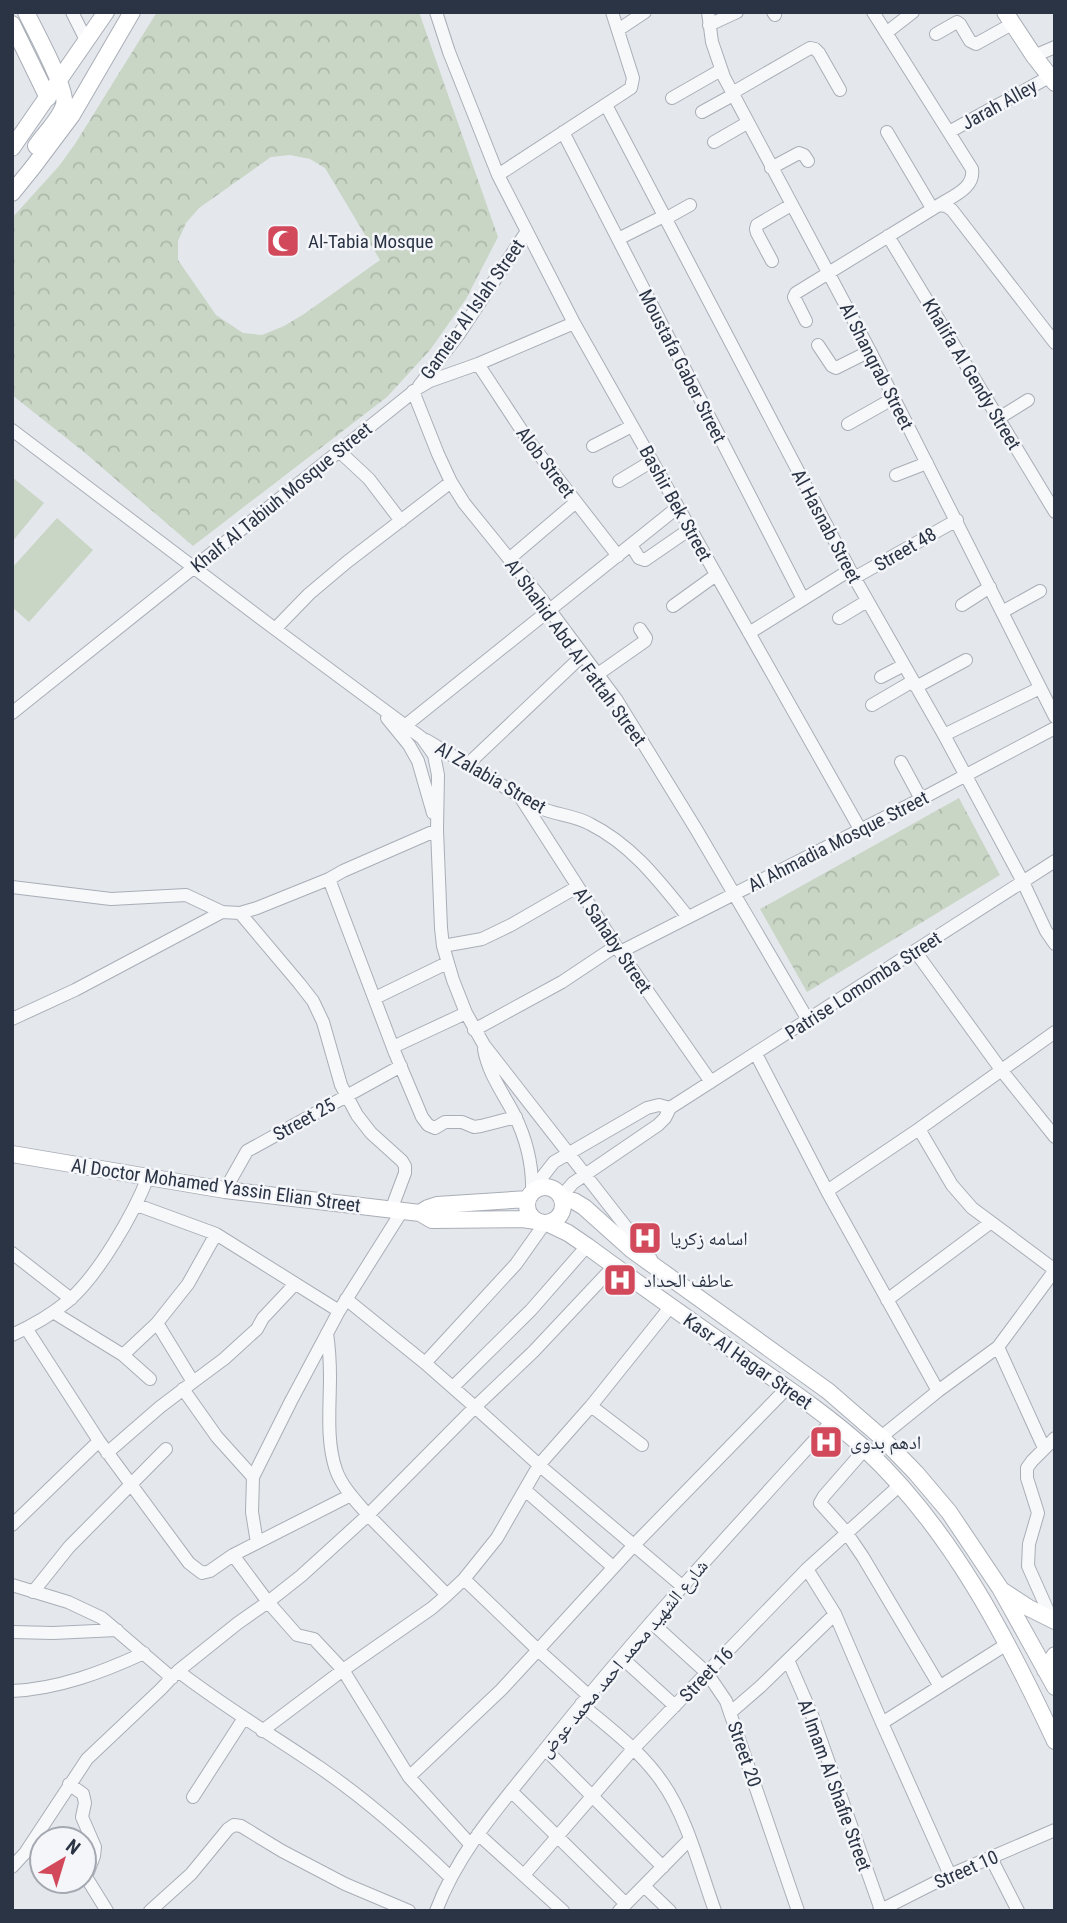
<svg xmlns="http://www.w3.org/2000/svg" width="1067" height="1923" font-family="'Roboto Condensed','Noto Naskh Arabic',sans-serif">
<defs>
<pattern id="park-crowns" width="20" height="18" patternUnits="userSpaceOnUse" patternTransform="scale(1.75)"><rect width="20" height="18" fill="#c9d6c5"/><path d="M2 6a3 3 0 1 1 6 0M12 15a3 3 0 1 1 6 0" fill="none" stroke="#adb8ab"/></pattern>
</defs>
<rect width="100%" height="100%" fill="#e4e7ec"/>
<!-- grass -->
<path fill="#c9d6c5" d="M12,477L44,503L12,542Z
M57,518L93,550L29,622L12,607V568Z"/>
<!-- park -->
<path fill="url(#park-crowns)" fill-rule="evenodd" d="M157,12H419L498,237L466,299L430,350L387,397L193,546L84,452L12,395V218L59,166L75,144ZM290,155L310,159L325,168L380,260L304,314L284,326L262,335L243,333L216,315L178,260V241L186,223L199,208L271,157Z
M959,798L1000,875L807,992L760,909Z"/>
<g fill="none" stroke-linecap="round" stroke-linejoin="round">
<defs>
<path id="street" d="M72,12L86,40
M436,12L449,52L498,175L574,323L860,829
M708,12L712,42L724,77L870,351L1055,717
M773,12L775,15
M873,12L972,169C975,188 953,196 939,205
M709,25L737,12
M618,30L645,12
M886,33L913,12
M936,34L957,22L960,24L970,41L976,44L1012,24
M1034,56L1055,47
M732,93L810,48L815,49L819,53L840,90
M672,98L721,70
M606,105L850,570L944,735L1023,882L1046,931L1055,944
M702,112L733,95
M563,132L803,599
M887,132L932,208
M949,132L1049,77
M714,142L747,123
M771,168L799,153L804,155L808,161
M498,175L631,88L633,78L612,12
M665,219L690,205
M888,236L1055,512
M618,239L664,216
M772,261L757,233L756,229L757,225L791,205
M806,321L794,297L796,293L939,205L946,206L952,210L1055,343
M818,345L832,366L836,368L870,351
M478,364L528,440L618,556
M419,386L459,334L527,231
M413,391L438,454L451,482L464,503L540,597L616,699L696,829L808,1020
M999,418L1028,400
M848,424L894,398
M12,430L275,629L422,738L434,755L438,775L437,830L441,928L443,946L453,980L466,1013L484,1045L651,1259
M593,446L632,426
M339,451L369,479L401,521
M896,475L927,463
M619,481L652,461
M631,545L639,558L645,560L690,529
M509,559L576,502
M854,578L957,520
M962,605L990,587
M673,606L716,575
M1002,612L1040,591
M839,618L867,601
M275,629L309,594L347,562L451,482
M749,633L850,570
M598,674L645,641L646,638L640,629
M881,677L904,665
M916,687L966,660
M872,705L913,681
M12,713L418,388L430,381L478,364L574,323
M387,718L409,745L418,761L433,813
M406,725L678,507
M944,735L1040,688
M426,740L538,807C555,815 574,815 590,824C632,845 659,881 688,917
M901,762L921,799
M468,764L583,655
M519,795L616,946L711,1082
M329,879L395,1053L422,1117L428,1125L435,1128L445,1122H462L474,1127L481,1126L516,1117
M12,887L111,899L186,895L222,912
M240,913L299,983L313,1001L323,1022L341,1085L357,1115L371,1133L402,1161L405,1166V1173L391,1210
M443,946L482,939L511,925L577,887
M915,951L1002,1071L1055,1137
M620,952L921,799L1055,728
M375,998L447,963
M12,1019L75,990L222,912L240,913L257,908L329,879L343,871L437,830
M474,1030L562,982L616,946
M393,1047L466,1013
M484,1049C488,1073 503,1093 514,1114C527,1140 533,1164 532,1193
M756,1054L827,1191L938,1391
M919,1129L952,1185L972,1208L1055,1270
M539,1188L543,1176L554,1162L647,1108L659,1105L670,1108
M225,1190L247,1151L401,1066
M827,1191L919,1129L1055,1032
M561,1197L573,1183L658,1125L665,1118L670,1108L1055,861
M137,1205L216,1234
M12,1253L71,1299
M346,1299L425,1363L475,1407L533,1352L614,1266
M887,1300L990,1223
M53,1312L123,1355L150,1379
M157,1323L188,1284L216,1234L339,1311
M26,1328L99,1441
M327,1333C329,1347 330,1362 330,1377C330,1407 326,1441 336,1470C342,1487 356,1501 368,1515L475,1407L539,1465L682,1586
M12,1335C32,1326 51,1315 68,1301C98,1276 134,1213 148,1177
M998,1347L1044,1448
M425,1363L516,1264L545,1223
M193,1382L224,1359L257,1329L263,1318L295,1284
M453,1387L531,1310L587,1246
M183,1389L217,1437L253,1477
M591,1406L642,1445
M881,1437L938,1391L998,1347L1055,1270
M865,1449L824,1496L820,1503L846,1532L863,1557L939,1685
M107,1453L160,1407L193,1382L157,1323L123,1355
M525,1490L613,1567
M12,1525L99,1441L189,1563L202,1573L210,1571L233,1555L268,1602L301,1576L368,1515L447,1595L464,1579L497,1538L539,1465L591,1406L671,1306
M257,1543L252,1512L253,1477L291,1401L339,1311L402,1211
M233,1555L351,1495
M807,1569L835,1614L882,1723L950,1875
M12,1585L68,1602L102,1618L172,1678
M33,1592L69,1547L166,1449
M1048,1611L1028,1566L1029,1544L1038,1513L1027,1478V1468L1032,1461L1055,1438
M651,1622L707,1673L726,1701L798,1911
M12,1632L53,1633L117,1630
M621,1657L675,1706
M788,1660L812,1715L881,1910
M178,1671C223,1706 272,1735 319,1767C367,1800 409,1837 450,1877
M12,1691C58,1689 103,1672 144,1653
M588,1695L538,1650L634,1545L787,1388
M581,1704C609,1728 641,1751 662,1782C687,1817 700,1870 715,1911
M731,1712L761,1686L835,1614
M882,1723L1007,1644
M262,1731L343,1670L432,1608L447,1595
M545,1749L663,1867
M409,1777L501,1690L538,1650L464,1579
M69,1784L83,1794L85,1803L82,1817L95,1847L94,1856L86,1877L107,1911
M511,1791L626,1904
M193,1797L244,1718
M478,1834L563,1911
M991,1858L1018,1911
M12,1867L25,1853L87,1759L161,1689L178,1671L238,1623L268,1602L297,1635L314,1639L343,1670L409,1777L470,1844
M524,1875L633,1749L807,1569L900,1485
M644,1886L670,1911
M150,1911L191,1874L228,1829L234,1825L241,1826L282,1851L345,1884L409,1911
M436,1911C459,1850 502,1803 542,1753C633,1638 733,1530 832,1421
M619,1911L689,1840
M879,1911L950,1875L1055,1830"/>
<path id="secondary" d="M26,12C34,29 68,90 64,105C60,119 44,134 36,146
M1005,12L1034,56L1055,83
M12,24L48,98
M12,148L106,12
M12,193L33,167L72,115L132,12
M12,1154L225,1190L420,1213L432,1220L522,1219L536,1221
M527 1205a18 18 0 1 1 36 0a18 18 0 1 1-36 0Z
M563,1199L574,1201L584,1207L632,1250L828,1391L881,1437L916,1473L949,1512L1000,1588L1055,1687
M420,1213L428,1208L437,1205L528,1199
M547,1223L568,1233L587,1246C641,1286 696,1324 751,1363C790,1390 830,1417 865,1449C950,1528 1006,1636 1055,1741
M1003,1591L1029,1608L1055,1621
M1045,1670L1055,1655"/>
</defs>
<!-- street casing -->
<use href="#street" stroke="#a9aeb7" stroke-width="14"/>
<!-- secondary casing -->
<use href="#secondary" stroke="#a9aeb7" stroke-width="18"/>
<!-- street -->
<use href="#street" stroke="#f7f8fa" stroke-width="12"/>
<!-- secondary -->
<use href="#secondary" stroke="#fff" stroke-width="16"/>
</g>
<!-- icons -->
<defs>
<symbol id="mosque-square" viewBox="-11 -11 22 22"><rect x="-9" y="-9" width="18" height="18" rx="4" fill="#d1495b" stroke="#f4f6f9"/><path d="M3.5-4.9A6 6 0 1 0 3.5 4.9A5 5 0 1 1 3.5-4.9Z" fill="#fff"/></symbol>
<symbol id="hospital-square" viewBox="-11 -11 22 22"><rect x="-9" y="-9" width="18" height="18" rx="4" fill="#d1495b" stroke="#f4f6f9"/><path d="M-5-5h3v3.5h4V-5h3V5h-3V1.5h-4V5h-3Z" fill="#fff"/></symbol>
</defs>
<g fill-rule="evenodd">
<use href="#mosque-square" x="264" y="222" width="38" height="38"/>
<use href="#hospital-square" x="626" y="1219" width="38" height="38"/>
<use href="#hospital-square" x="601" y="1261" width="38" height="38"/>
<use href="#hospital-square" x="807" y="1423" width="38" height="38"/>
</g>
<g text-anchor="middle" stroke-width="5" stroke-linejoin="round" paint-order="stroke">
<!-- street labels -->
<g font-size="19" fill="#2b3445" stroke="#f4f6f9">
<text transform="translate(999 104) rotate(-29)" y="7">Jarah Alley</text>
<text transform="translate(472 309) rotate(-55)" y="7">Gameia Al Islah Street</text>
<text transform="translate(683 366) rotate(63)" y="7">Moustafa Gaber Street</text>
<text transform="translate(877 366) rotate(63)" y="7">Al Shanqrab Street</text>
<text transform="translate(972 374) rotate(59)" y="7">Khalifa Al Gendy Street</text>
<text transform="translate(546 462) rotate(53)" y="7">Alob Street</text>
<text transform="translate(281 497) rotate(-39)" y="7">Khalf Al Tabiuh Mosque Street</text>
<text transform="translate(676 503) rotate(61)" y="7">Bashir Bek Street</text>
<text transform="translate(827 526) rotate(62)" y="7">Al Hasnab Street</text>
<text transform="translate(905 549) rotate(-30)" y="7">Street 48</text>
<text transform="translate(576 652) rotate(54)" y="7">Al Shahid Abd Al Fattah Street</text>
<text transform="translate(491 777) rotate(30)" y="7">Al Zalabia Street</text>
<text transform="translate(838 841) rotate(-27)" y="7">Al Ahmadia Mosque Street</text>
<text transform="translate(613 940) rotate(56)" y="7">Al Sahaby Street</text>
<text transform="translate(863 985) rotate(-33)" y="7">Patrise Lomomba Street</text>
<text transform="translate(304 1119) rotate(-29)" y="7">Street 25</text>
<text transform="translate(216 1185) rotate(8)" y="7">Al Doctor Mohamed Yassin Elian Street</text>
<text transform="translate(748 1361) rotate(35)" y="7">Kasr Al Hagar Street</text>
<text transform="translate(623 1658) rotate(-50)" y="7">شارع الشهيد محمد احمد محمد عوض</text>
<text transform="translate(706 1674) rotate(-46)" y="7">Street 16</text>
<text transform="translate(745 1754) rotate(71)" y="7">Street 20</text>
<text transform="translate(835 1785) rotate(70)" y="7">Al Imam Al Shafie Street</text>
<text transform="translate(966 1869) rotate(-24)" y="7">Street 10</text>
</g>
<!-- poi labels -->
<g font-size="19" fill="#2b3445" stroke="#f4f6f9" text-anchor="start">
<text x="308" y="248">Al-Tabia Mosque</text>
<text x="670" y="1245">اسامه زكريا</text>
<text x="644" y="1287">عاطف الحداد</text>
<text x="850" y="1449">ادهم بدوى</text>
</g>
</g>
<!-- border -->
<rect width="1067" height="1923" fill="none" stroke="#2b3445" stroke-width="28"/>
<!-- north arrow -->
<g transform="translate(63 1860) rotate(38)"><circle r="33" fill="#f4f6f9" stroke="#a4a8b1" stroke-width="2"/>
<path d="M0-5L12 26L0 18L-12 26Z" fill="#d1495b"/>
<text y="-10" font-size="19" font-weight="bold" text-anchor="middle" fill="#2b3445">N</text>
</g>
</svg>
